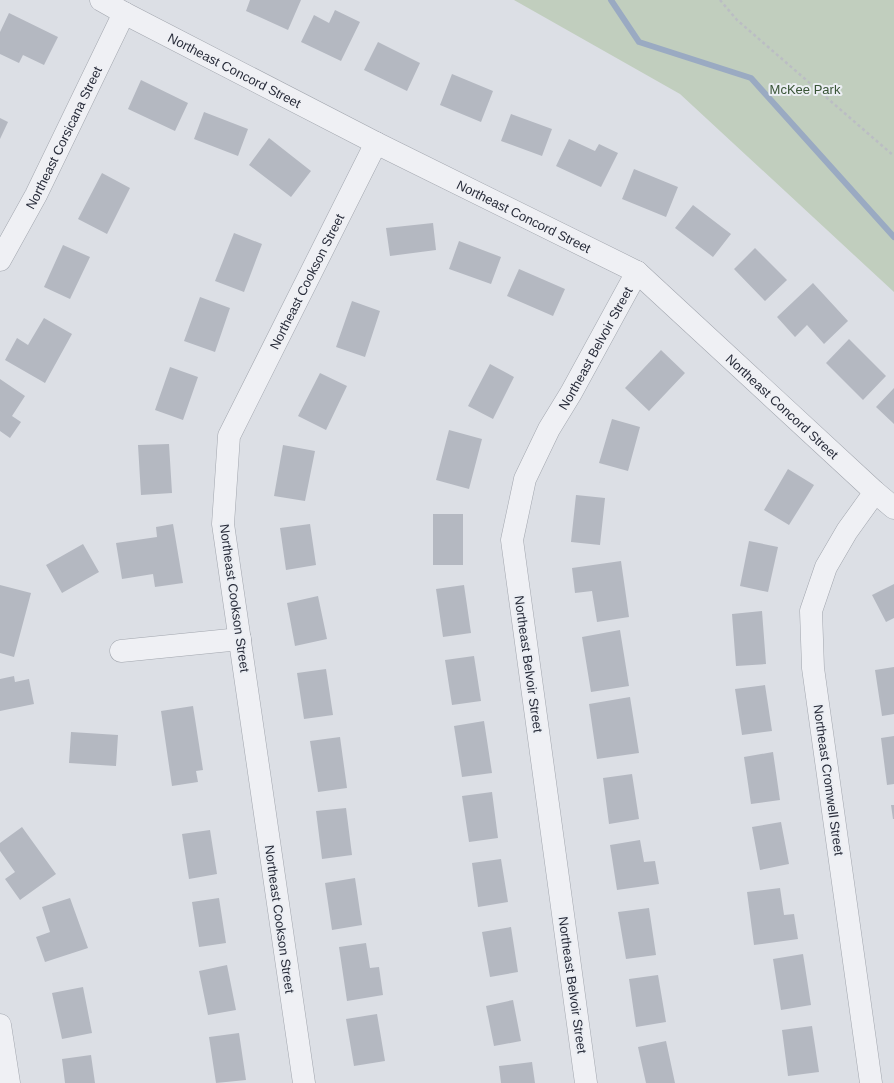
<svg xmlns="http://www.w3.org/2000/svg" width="894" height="1083" font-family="Helvetica,sans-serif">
<rect width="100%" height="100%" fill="#dcdfe5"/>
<!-- green -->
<path fill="#c1cebe" d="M514,0H894V292L680,94Z"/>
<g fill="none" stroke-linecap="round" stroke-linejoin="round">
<!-- stream -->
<path stroke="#9aaac2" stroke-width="6" d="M611,0L639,42L751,78L894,237"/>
</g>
<!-- building -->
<path fill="#b4b8c1" d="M250,0H301L288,30L246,11Z
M335,10L360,22L341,61L301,42L314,15L329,23Z
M9,13L58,37L44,65L23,55L19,63L0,54V32Z
M378,42L420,63L407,91L364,70Z
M452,74L493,91L481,122L440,105Z
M141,80L188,103L175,131L128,109Z
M204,112L248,129L238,156L194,139Z
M511,114L552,129L542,156L501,141Z
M0,118L8,122L0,139Z
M269,138L311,171L291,197L249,165Z
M569,139L595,151L599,144L618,153L601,187L556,166Z
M634,169L678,187L666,217L622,199Z
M102,173L130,188L107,234L78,219Z
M693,205L731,234L713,257L675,228Z
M433,223L436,250L390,256L386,228Z
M234,233L262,244L244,292L215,281Z
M459,241L501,257L491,284L449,269Z
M63,245L90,257L70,299L44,287Z
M755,248L787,280L765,301L734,269Z
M519,269L565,289L553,316L507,296Z
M813,283L848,321L824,344L807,325L795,337L777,317Z
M200,297L230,308L215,352L184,341Z
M352,301L380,311L365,357L336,347Z
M44,318L72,334L45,383L5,360L17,338L28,345Z
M849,339L886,376L863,400L826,363Z
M661,350L685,373L649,411L625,388Z
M490,364L514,377L493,419L468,406Z
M170,367L198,377L183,420L155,410Z
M320,373L347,386L326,430L298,416Z
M0,379L25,396L12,416L21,422L10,438L0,431Z
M894,388V424L876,407Z
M612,419L640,427L628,471L599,463Z
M449,430L482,439L469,489L436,480Z
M169,444L172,493L141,495L138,445Z
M283,445L315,451L305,501L274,496Z
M788,469L814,485L789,525L764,510Z
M576,495L605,498L600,545L571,542Z
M433,514H463V565H433Z
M173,524L183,583L155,587L153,574L122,579L116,543L157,537L156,527Z
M310,524L316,565L286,570L280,528Z
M749,541L778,547L768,592L740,586Z
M83,544L99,572L62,593L46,565Z
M621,561L629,617L597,622L592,591L575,593L572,568Z
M894,584V618L886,622L872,595Z
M0,585L31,593L14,657L0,653Z
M464,585L471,633L443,637L436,589Z
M318,596L327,639L295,646L287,603Z
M762,611L766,664L736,666L732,614Z
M620,630L629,686L591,692L582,637Z
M474,656L481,701L452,705L445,660Z
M894,667V714L882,716L875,670Z
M326,669L333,715L304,719L297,673Z
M14,676L15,682L29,679L34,704L0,711V679Z
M765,685L772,731L742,735L735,689Z
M630,697L639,753L597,759L589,704Z
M193,706L203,770L196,771L198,782L172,786L161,711Z
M484,721L492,773L462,777L454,726Z
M71,732L118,735L116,766L69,763Z
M894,736V784L887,785L881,738Z
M340,737L347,788L318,792L310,741Z
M773,752L780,800L751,804L744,757Z
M632,774L639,819L609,824L603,778Z
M492,792L498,838L469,842L462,796Z
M891,805H894V819H893Z
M346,808L352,855L322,859L316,811Z
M781,822L789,864L760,870L752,827Z
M22,827L56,874L20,900L5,879L15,872L0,851V843Z
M210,830L217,874L189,879L182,834Z
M640,840L644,862L655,861L659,884L617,890L610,845Z
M501,859L508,902L478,907L472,863Z
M355,878L362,925L332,930L325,883Z
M780,888L784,915L794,914L798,939L754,945L747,892Z
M70,898L88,948L45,962L36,937L50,932L42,907Z
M219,898L226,943L199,947L192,902Z
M649,908L656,955L626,959L618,912Z
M511,927L518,972L490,977L482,932Z
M366,943L370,968L379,967L383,995L347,1001L339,947Z
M803,954L811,1005L781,1010L773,959Z
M227,965L236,1010L208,1015L199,971Z
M658,975L666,1022L636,1027L629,979Z
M83,987L92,1033L62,1039L52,993Z
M513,1000L521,1041L494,1046L486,1006Z
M377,1014L385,1061L354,1066L346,1019Z
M812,1026L819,1072L788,1076L782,1030Z
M239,1033L246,1080L216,1083L209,1037Z
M666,1041L675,1083H646L638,1047Z
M91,1055L95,1083H65L62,1059Z
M532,1062L535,1083H501L499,1066Z"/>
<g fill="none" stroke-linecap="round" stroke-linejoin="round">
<defs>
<g id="minor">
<path id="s1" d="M101,0L124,13L376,143L637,272L875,492L894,508"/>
<path id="s2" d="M0,260L36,195L124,13"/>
<path d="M121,651L240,639"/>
<path d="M0,1025L9,1083"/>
<path id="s3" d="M304,1083L223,524L229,436L376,143"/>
<path id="s4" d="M586,1083L512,540L525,479L549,429L571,393L637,272"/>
<path d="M871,1083L813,668L811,611L826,567L847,531L875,492"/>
</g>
</defs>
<!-- minor casing -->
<use href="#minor" stroke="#a2a6ae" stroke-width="23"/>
<!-- path -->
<path stroke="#bbbdc4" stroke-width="2.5" stroke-dasharray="3 3" stroke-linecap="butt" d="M720,0L737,20L894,156"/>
<!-- minor -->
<use href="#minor" stroke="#eff0f4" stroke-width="22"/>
</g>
<g text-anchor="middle" stroke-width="4" stroke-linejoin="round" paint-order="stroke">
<!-- street labels -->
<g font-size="13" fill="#282c3a" stroke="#ebeef3">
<text dy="5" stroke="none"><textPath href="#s1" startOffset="151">Northeast Concord Street</textPath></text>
<text dy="5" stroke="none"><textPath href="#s2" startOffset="138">Northeast Corsicana Street</textPath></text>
<text dy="5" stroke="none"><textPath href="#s1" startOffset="475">Northeast Concord Street</textPath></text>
<text dy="5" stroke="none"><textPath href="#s3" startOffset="826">Northeast Cookson Street</textPath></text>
<text dy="5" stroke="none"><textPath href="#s4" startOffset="759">Northeast Belvoir Street</textPath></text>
<text dy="5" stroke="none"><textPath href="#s1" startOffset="799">Northeast Concord Street</textPath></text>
<text transform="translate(235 598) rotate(82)" y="5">Northeast Cookson Street</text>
<text transform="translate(529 664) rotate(82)" y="5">Northeast Belvoir Street</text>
<text transform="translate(829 780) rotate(82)" y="5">Northeast Cromwell Street</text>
<text transform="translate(280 919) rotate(82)" y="5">Northeast Cookson Street</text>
<text transform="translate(573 985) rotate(82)" y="5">Northeast Belvoir Street</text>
</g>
<!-- park labels -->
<g font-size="13" fill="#395436" stroke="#ebeef3">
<text x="805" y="94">McKee Park</text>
</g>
</g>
</svg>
